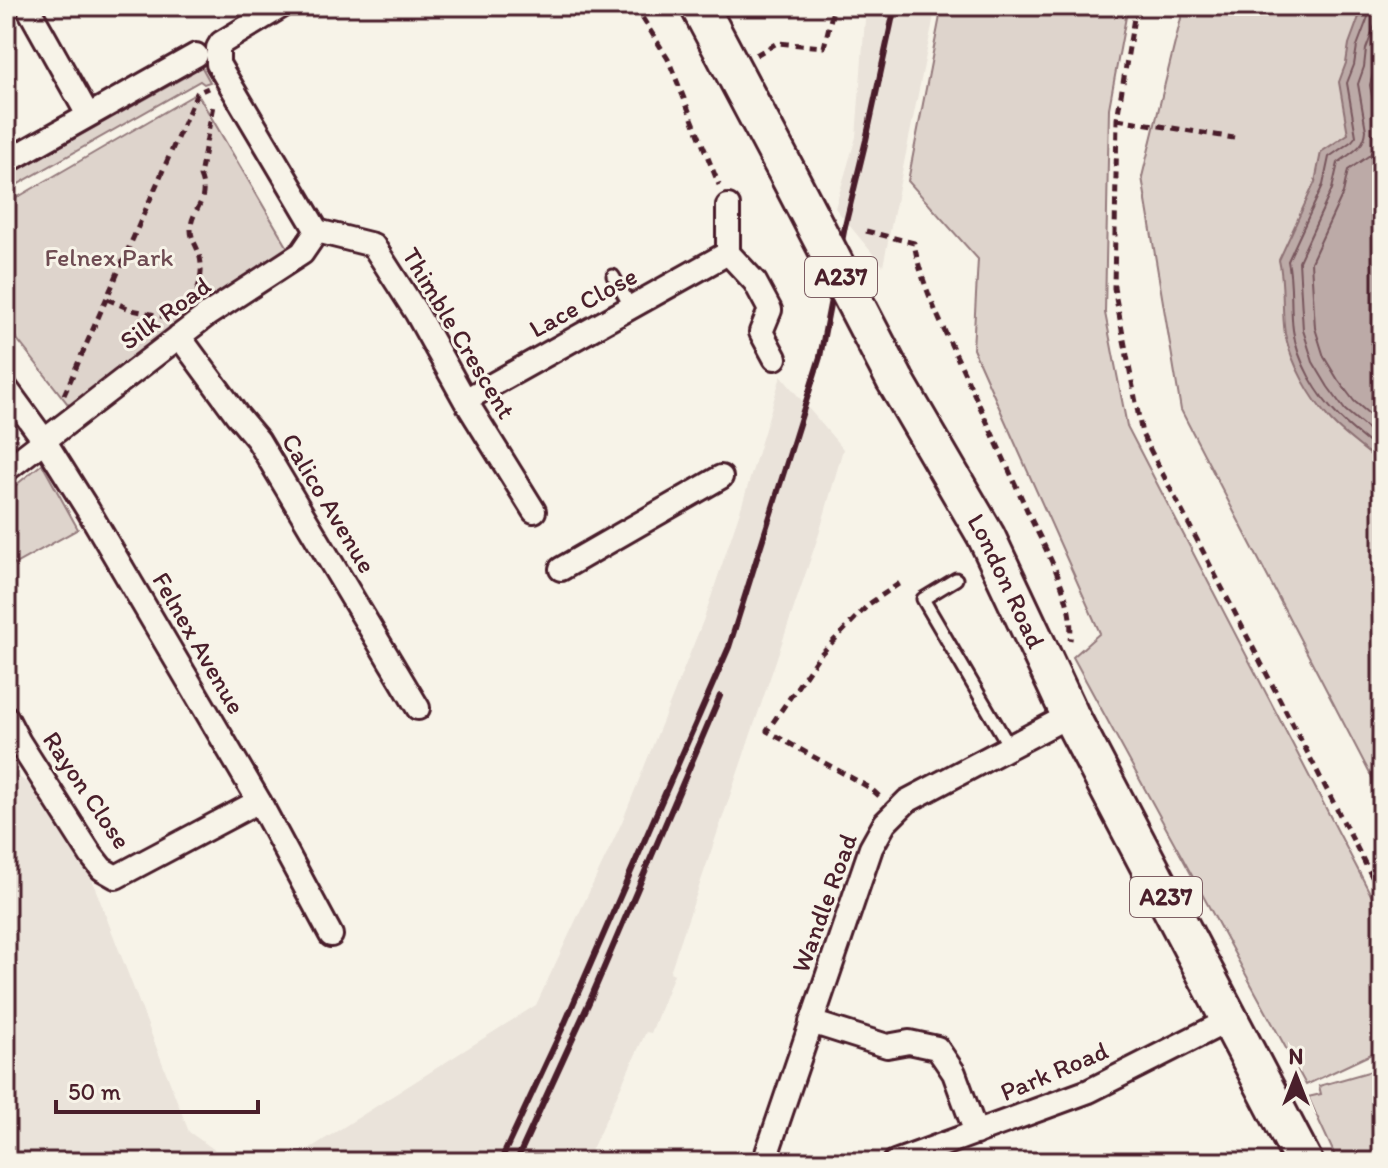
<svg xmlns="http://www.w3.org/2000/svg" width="1388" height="1168" font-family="Itim,sans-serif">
<rect width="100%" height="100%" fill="#f7f3e8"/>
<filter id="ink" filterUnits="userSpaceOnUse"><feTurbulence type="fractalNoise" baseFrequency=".0125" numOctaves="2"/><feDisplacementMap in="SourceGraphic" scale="16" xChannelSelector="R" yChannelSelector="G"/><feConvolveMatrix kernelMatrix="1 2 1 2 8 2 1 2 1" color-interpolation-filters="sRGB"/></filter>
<g filter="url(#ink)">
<!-- built -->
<path fill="#eae3da" d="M866,6H936L883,266L835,208L856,137Z
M781,376L843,449L819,534L670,972L674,974L651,1033L646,1032L586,1162H257L301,1154L536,1005L622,822L703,621L742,505Z
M6,768L65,810L189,1132L232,1162H6Z"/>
<!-- green -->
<path fill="#ded4cc" stroke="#947a7c" stroke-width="2" d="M942,6H1128L1109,108L1105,313L1127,426L1382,916V1049L1306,1085L1073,657L1100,633L973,349L978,259L908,181Z
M1184,6H1382V797L1181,410L1142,177Z
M199,62L210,82L204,84L200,81L6,191V177L190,74L195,63Z
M197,93L288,248L200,310L71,408L6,325V204Z
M42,464L78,529L6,569V493Z
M1382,1068V1162H1336L1333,1151L1308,1097L1321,1094L1319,1086Z"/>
<!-- water -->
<path fill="#bcaaa7" stroke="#8e7275" stroke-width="2" d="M1345,6H1382V468L1378,461C1363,448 1345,436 1331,421C1310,397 1292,365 1285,334C1281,309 1285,284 1279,260L1315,182L1321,152L1348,134L1339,82L1346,63L1349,44L1360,14L1345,8Z"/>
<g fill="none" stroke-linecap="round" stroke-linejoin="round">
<!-- shore -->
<path stroke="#78575d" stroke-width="2" d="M1362,6L1367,11L1368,17L1357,46L1354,65L1347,83L1356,136L1352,141L1329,157L1323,185L1288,261C1293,283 1290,307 1293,330C1297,361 1317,395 1339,417C1352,430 1368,442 1382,454
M1376,6L1377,20L1366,49L1364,67L1358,84L1366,130C1365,148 1350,153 1338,163L1332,189L1299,261L1303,330L1313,362L1328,387L1345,410L1382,441
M1382,42L1370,85L1378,129L1377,141L1370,155L1348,170L1343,193L1311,262L1315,328L1324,357L1338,380L1354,401L1382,425"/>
<defs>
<path id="lane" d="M613,276L631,307
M956,579L923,599L1009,746"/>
<path id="street" d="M27,6L88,115
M282,6L221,43L218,48V64L317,231L373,245L416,312L465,400L534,511
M6,162L196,55
M728,206V253
M179,336L237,415L258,440L418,708
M6,388L44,440L88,510L259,801L331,935
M465,400L728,253L755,282L770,310L761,332L775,358
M6,470L207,315L302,253L317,231
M561,569L721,477
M6,717L19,742L91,855L102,869L116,877L259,801
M811,1022L887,1046L909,1042L937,1048L954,1073L976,1133
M764,1162L871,848L885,823L907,801L1070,715
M895,1162L1089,1091L1229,1020"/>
<g id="primary">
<path d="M699,6L788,174"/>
<path id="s1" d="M895,380L986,536L1070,715L1304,1162"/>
</g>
</defs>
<!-- lane casing -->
<use href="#lane" stroke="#4a1f2b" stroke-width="17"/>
<!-- street casing -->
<use href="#street" stroke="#4a1f2b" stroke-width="28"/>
<!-- primary casing -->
<use href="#primary" stroke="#4a1f2b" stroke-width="42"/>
<!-- path -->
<path stroke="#4a1f2b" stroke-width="5" stroke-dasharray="8 6" stroke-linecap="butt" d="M635,6L668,59L719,185
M1136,6L1117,119L1114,288L1142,434L1382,896
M756,55L777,43L824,47L834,6
M1117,119L1234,138
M866,231L914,243C922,289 945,331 965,374C987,422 1009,470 1031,519C1047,552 1076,603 1070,640
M197,291C201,280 203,266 199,254C197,246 191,239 191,230C190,209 211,203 200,176L213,105
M107,299L132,310L166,317
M64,395L197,93L208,88
M879,796L870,788L767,731L818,657L869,604L900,583"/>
<!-- lane -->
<use href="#lane" stroke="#f7f3e8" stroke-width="11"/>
<!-- street -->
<use href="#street" stroke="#f7f3e8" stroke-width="22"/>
<!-- primary -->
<use href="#primary" stroke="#f7f3e8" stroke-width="36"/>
<!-- rail -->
<path stroke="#4a1f2b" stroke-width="6" d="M500,1162L564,1025L729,647L820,357L845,226L866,140L895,6
M516,1162L591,998L720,696"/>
<defs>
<path id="primary-bridge" d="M788,174L895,380"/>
</defs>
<!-- primary-bridge casing -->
<use href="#primary-bridge" stroke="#4a1f2b" stroke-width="42" stroke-linecap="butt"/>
<!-- primary-bridge -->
<use href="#primary-bridge" stroke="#f7f3e8" stroke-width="36"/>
</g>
</g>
<g text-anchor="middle" stroke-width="6" stroke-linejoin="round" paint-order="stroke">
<!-- shield labels -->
<g fill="#f7f3e8" stroke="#7e5f64" stroke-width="2">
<rect x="805" y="257" width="72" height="40" rx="6"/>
<rect x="1130" y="877" width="72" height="40" rx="6"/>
</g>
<g font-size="24" font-weight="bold" fill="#4a1f2b">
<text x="841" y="285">A237</text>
<text x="1166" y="905">A237</text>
</g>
<!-- park labels -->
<g font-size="26" fill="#6f4c53" stroke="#f7f3e8">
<text x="109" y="266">Felnex Park</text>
</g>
<!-- street labels -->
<g font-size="26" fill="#4a1f2b" stroke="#f7f3e8">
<text transform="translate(583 302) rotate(-29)" y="9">Lace Close</text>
<text transform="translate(165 313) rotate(-36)" y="9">Silk Road</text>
<text transform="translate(459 333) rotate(59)" y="9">Thimble Crescent</text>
<text transform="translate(329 503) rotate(59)" y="9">Calico Avenue</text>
<text dy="9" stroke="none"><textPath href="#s1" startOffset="230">London Road</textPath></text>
<text transform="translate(199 643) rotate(60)" y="9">Felnex Avenue</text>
<text transform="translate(87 790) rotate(56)" y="9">Rayon Close</text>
<text transform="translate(824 903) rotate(-70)" y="9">Wandle Road</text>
<text transform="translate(1054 1071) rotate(-23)" y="9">Park Road</text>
</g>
</g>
<!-- margin -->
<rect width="1388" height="1168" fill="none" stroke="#f7f3e8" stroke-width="32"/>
<rect x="16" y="16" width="1356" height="1136" fill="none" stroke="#4a1f2b" stroke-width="3" filter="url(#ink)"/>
<!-- north arrow -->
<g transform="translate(1296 1076)" stroke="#f7f3e8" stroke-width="6" paint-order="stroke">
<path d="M0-6L14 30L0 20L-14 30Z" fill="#4a1f2b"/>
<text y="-12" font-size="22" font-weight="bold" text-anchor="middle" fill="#4a1f2b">N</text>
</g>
<!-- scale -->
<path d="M56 1100v12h202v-12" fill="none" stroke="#4a1f2b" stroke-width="4"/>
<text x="68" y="1100" font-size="24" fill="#4a1f2b" stroke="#f7f3e8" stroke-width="6" paint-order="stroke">50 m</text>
</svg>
